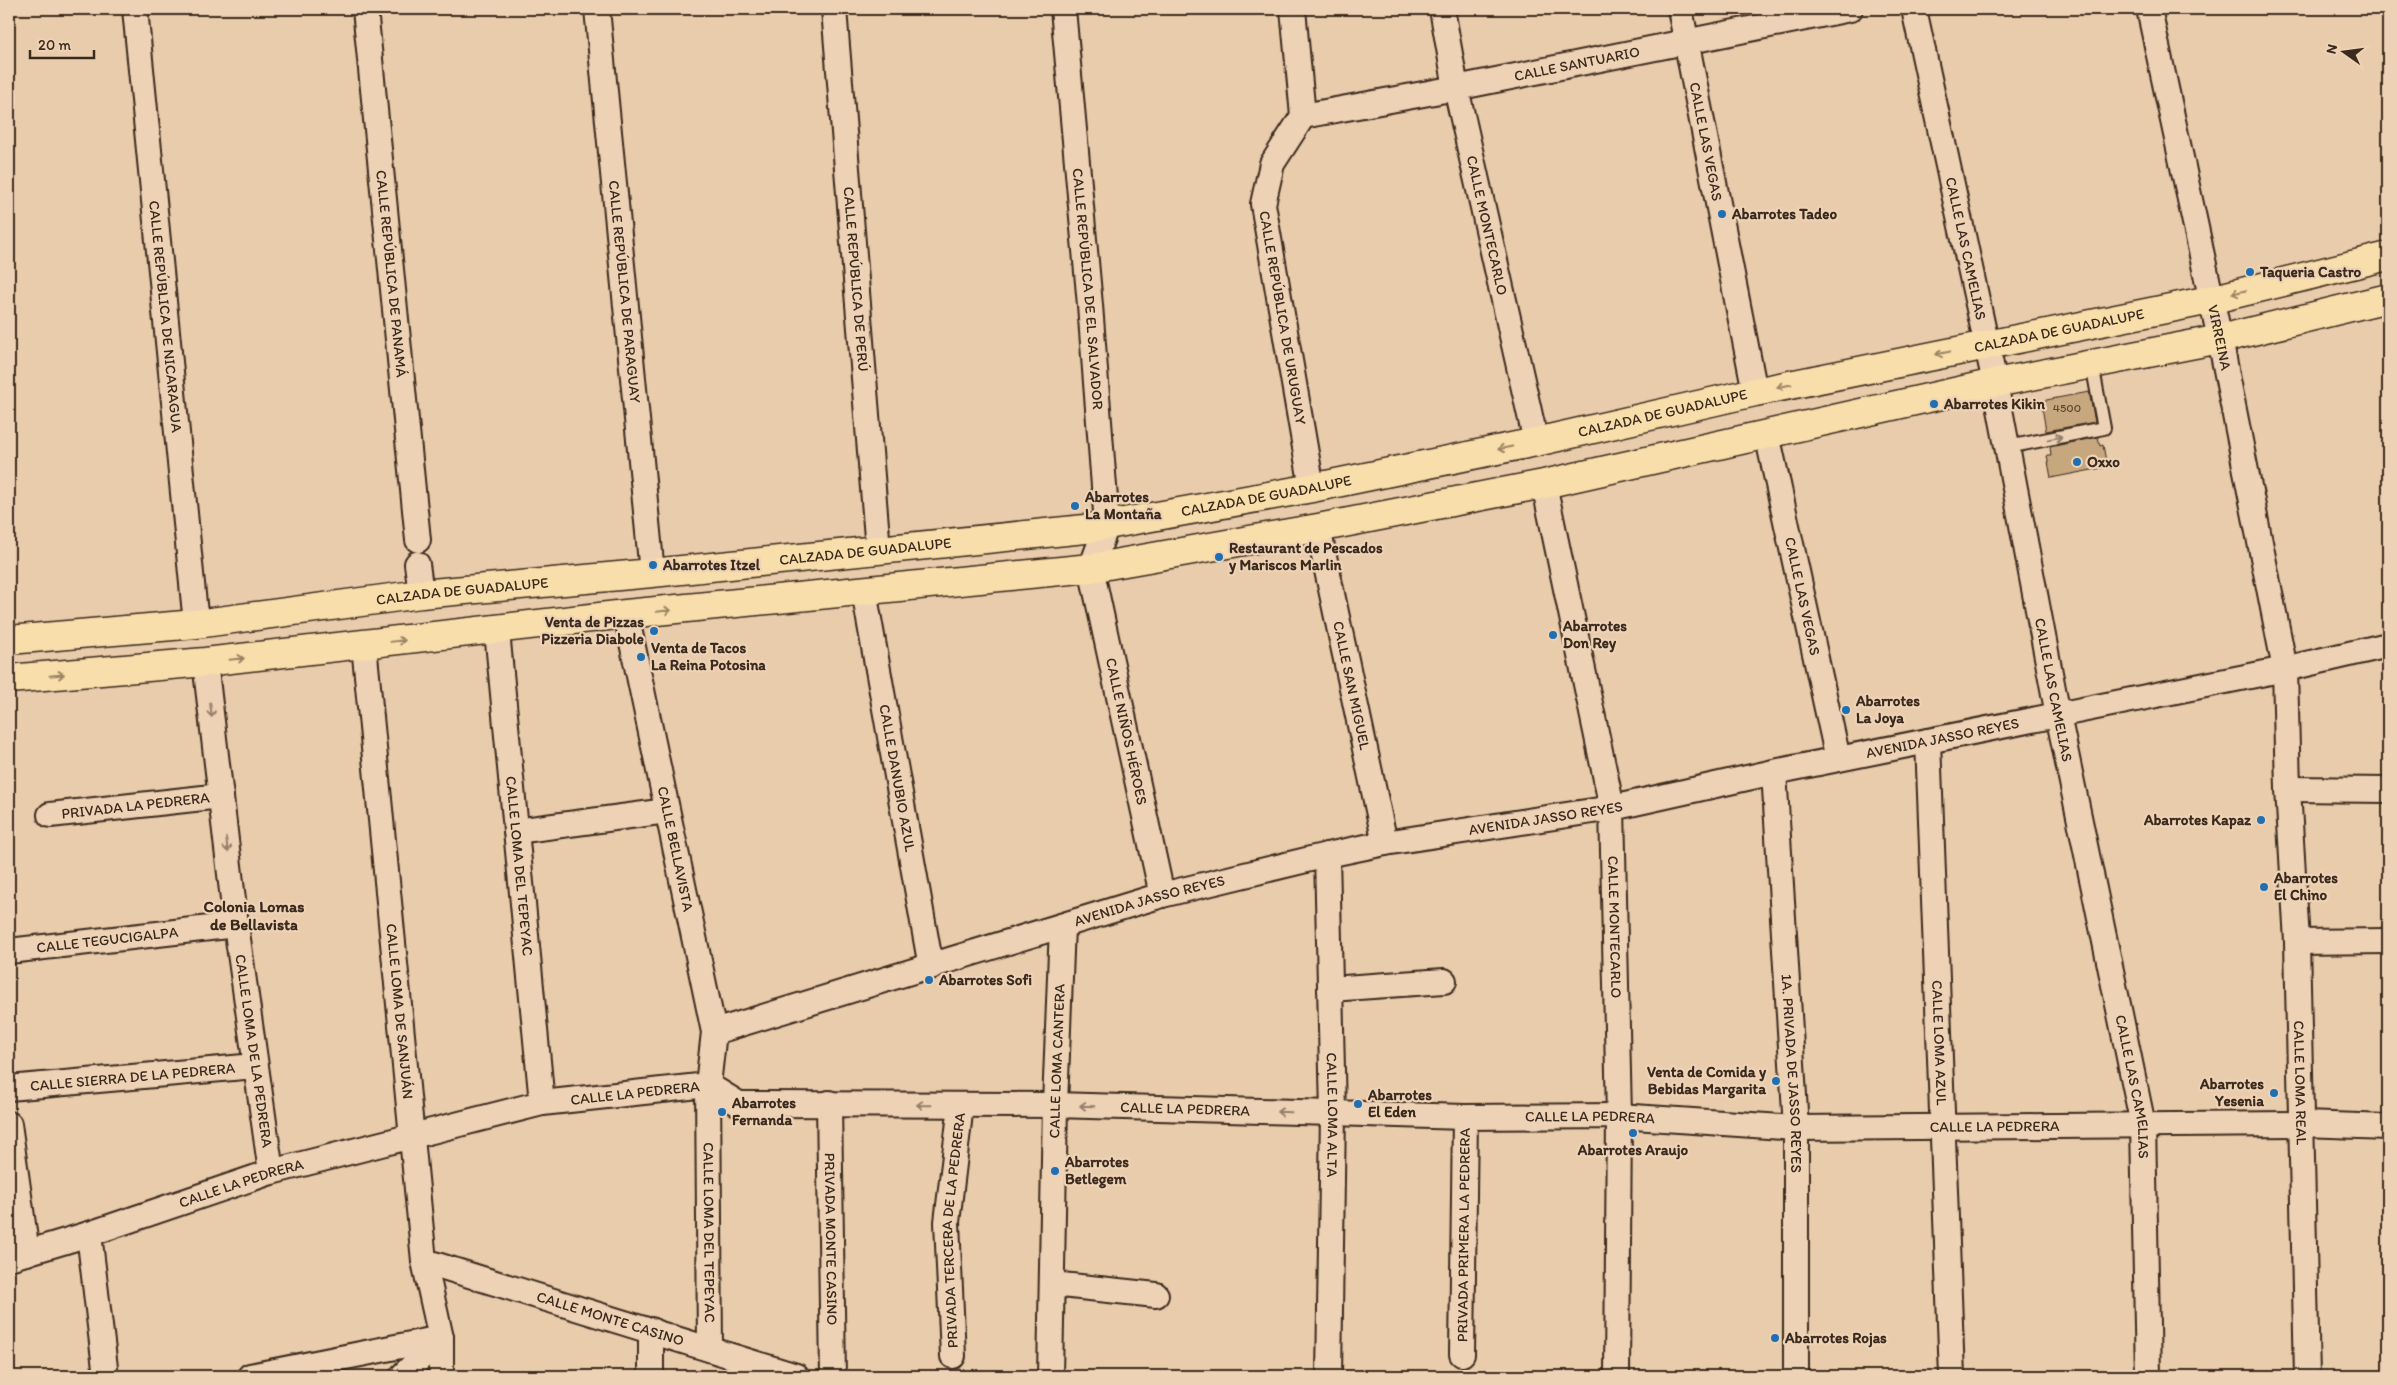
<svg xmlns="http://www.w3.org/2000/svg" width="2397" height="1385" font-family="Itim,sans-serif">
<rect width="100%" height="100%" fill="#e9ccac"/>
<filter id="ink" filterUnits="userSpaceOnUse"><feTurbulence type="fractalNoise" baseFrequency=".02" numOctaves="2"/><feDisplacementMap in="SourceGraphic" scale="10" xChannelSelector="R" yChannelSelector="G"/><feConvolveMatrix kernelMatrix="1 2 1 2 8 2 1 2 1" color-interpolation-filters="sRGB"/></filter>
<g filter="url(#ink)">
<!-- building -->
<path fill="#c7a77e" stroke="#3b2a1e" d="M2089,392L2095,422L2046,431L2041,401Z
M2098,437L2100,446L2103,445L2107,467L2051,478L2047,456H2051L2050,447Z"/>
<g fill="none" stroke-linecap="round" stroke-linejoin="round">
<defs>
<path id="lane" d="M2008,447L2104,428L2092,364"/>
<g id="street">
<path id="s1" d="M135,9L196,624"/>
<path id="s2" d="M365,9L418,540"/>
<path id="s3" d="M597,9L652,573"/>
<path id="s4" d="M834,9L878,550"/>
<path id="s5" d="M1063,9L1090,305L1107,525L1091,568L1162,895"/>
<path id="s6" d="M1293,9L1303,116L1272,164L1263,204L1312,488"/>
<path id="s7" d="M1442,9L1456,88L1536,442"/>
<path id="s8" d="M1680,9L1755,392"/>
<path id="s9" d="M1914,9L1995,383L2058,715L2143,1125L2148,1376"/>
<path id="s10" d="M2149,9L2220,339L2285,669L2288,789L2297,942L2307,1376"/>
<path id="s11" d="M1303,116L1456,88L1850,9"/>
<path id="s12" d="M1767,434L1838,759"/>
<path id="s13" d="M1544,484L1612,808L1619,1116L1617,1376"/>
<path id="s14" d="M1318,528L1385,843"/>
<path d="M417,564L421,594"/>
<path id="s15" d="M864,591L931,967"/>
<path id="s16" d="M626,614L714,1032L708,1085L710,1349"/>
<path id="s17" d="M497,631L542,1103"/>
<path id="s18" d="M364,645L424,1261L441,1338V1376"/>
<path id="s19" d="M205,662L236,925L271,1172"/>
<path id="s20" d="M1928,741L1952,1376"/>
<path id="s21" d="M1774,772L1796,1128V1376"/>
<path d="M2288,789L2388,790"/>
<path id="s22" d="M50,815L221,796"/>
<path d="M516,831L667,811"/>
<path id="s23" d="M1327,855L1333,1113L1329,1376"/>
<path d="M2297,942L2388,941"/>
<path id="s24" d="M9,951L236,925"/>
<path d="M1330,989L1444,981"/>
<path id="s25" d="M714,1032L1162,895L1327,855L1385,843L1612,808L1774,772L2285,669L2388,645"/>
<path id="s26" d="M9,1088L255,1066"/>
<path id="s27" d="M829,1103L833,1376"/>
<path d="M9,1124L27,1253"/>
<path d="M89,1234L106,1376"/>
<path id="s28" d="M9,1258L89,1234L271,1172L542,1103L708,1085L739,1104L1055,1105L1465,1117L1619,1116L1796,1128L2303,1124L2388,1127"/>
<path id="s29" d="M424,1261L796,1376"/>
<path d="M1052,1284L1156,1295"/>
<path id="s30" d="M1462,1354L1465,1117"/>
<path id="s31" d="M953,1356L947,1222L961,1105"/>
<path d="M250,1376L441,1338"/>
<path d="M402,1376L441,1338"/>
<path d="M651,1376V1330"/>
<path id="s32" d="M1050,1376L1055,1105L1062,926"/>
</g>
<g id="primary">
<path id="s33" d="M9,640L196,624L421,594L652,573L1085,529L1312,488L1536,442L1755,392L2210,300L2388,256"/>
<path d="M9,679L205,662L626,614L1091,568L1318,528L1544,484L1995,383L2220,339L2388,298"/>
</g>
</defs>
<!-- lane casing -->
<use href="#lane" stroke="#3b2a1e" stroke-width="16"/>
<!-- street casing -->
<use href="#street" stroke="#3b2a1e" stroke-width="28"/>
<!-- primary casing -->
<use href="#primary" stroke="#3b2a1e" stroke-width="31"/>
<!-- lane -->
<use href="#lane" stroke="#eed2b5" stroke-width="12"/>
<!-- street -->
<use href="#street" stroke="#eed2b5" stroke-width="24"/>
<!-- primary -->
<use href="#primary" stroke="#f8deab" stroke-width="28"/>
</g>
<!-- one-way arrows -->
<defs><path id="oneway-shaft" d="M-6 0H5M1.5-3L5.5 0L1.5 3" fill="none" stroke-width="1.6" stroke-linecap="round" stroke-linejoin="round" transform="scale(1.25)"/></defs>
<g stroke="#9a8464">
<use href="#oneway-shaft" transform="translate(2239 292) rotate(166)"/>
<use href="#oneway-shaft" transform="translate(1943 353) rotate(168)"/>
<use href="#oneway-shaft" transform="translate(1784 386) rotate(168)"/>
<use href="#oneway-shaft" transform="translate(1505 448) rotate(168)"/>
<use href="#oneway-shaft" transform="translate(664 611) rotate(-6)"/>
<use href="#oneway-shaft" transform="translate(398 641) rotate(-6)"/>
<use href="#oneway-shaft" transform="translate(237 659) rotate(-6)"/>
<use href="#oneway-shaft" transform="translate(57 675) rotate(-5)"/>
</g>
<g stroke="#947e6a">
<use href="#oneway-shaft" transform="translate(2055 438) rotate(-11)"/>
<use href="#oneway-shaft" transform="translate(211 710) rotate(83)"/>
<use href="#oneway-shaft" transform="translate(227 845) rotate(83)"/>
<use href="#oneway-shaft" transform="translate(924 1105) rotate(-179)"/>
<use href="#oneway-shaft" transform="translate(1087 1106) rotate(-178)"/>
<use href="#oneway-shaft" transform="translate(1284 1112) rotate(-178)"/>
</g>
</g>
<!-- markers -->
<g fill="#1f6fb2" stroke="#eed2b5" stroke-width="2">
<circle cx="1722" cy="214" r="5"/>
<circle cx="2250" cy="272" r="5"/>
<circle cx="1934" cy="404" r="5"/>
<circle cx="2077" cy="462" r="5"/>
<circle cx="1075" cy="506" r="5"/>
<circle cx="1219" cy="557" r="5"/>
<circle cx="653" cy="565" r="5"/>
<circle cx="654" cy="631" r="5"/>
<circle cx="1553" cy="635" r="5"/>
<circle cx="641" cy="657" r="5"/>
<circle cx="1846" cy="710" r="5"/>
<circle cx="2261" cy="820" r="5"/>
<circle cx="2264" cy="887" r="5"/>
<circle cx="929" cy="980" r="5"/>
<circle cx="1776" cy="1081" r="5"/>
<circle cx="2274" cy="1093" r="5"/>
<circle cx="1358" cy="1104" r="5"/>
<circle cx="722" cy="1112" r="5"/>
<circle cx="1633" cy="1133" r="5"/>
<circle cx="1055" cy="1171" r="5"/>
<circle cx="1775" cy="1338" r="5"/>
</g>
<g text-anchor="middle" stroke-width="4.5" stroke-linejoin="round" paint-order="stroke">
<!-- number labels -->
<g font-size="12" fill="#5e4936">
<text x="2067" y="412">4500</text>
</g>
<!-- street labels -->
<g font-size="15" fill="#3b2a1e" stroke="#eed2b5">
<text dy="5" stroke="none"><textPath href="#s11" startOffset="279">CALLE SANTUARIO</textPath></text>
<text dy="5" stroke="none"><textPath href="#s8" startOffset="135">CALLE LAS VEGAS</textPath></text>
<text dy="5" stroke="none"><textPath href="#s7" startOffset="221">CALLE MONTECARLO</textPath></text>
<text dy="5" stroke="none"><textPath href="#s9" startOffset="245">CALLE LAS CAMELIAS</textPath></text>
<text dy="5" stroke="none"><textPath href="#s2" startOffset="266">CALLE REPÚBLICA DE PANAMÁ</textPath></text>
<text dy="5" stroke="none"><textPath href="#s4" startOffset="271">CALLE REPÚBLICA DE PERÚ</textPath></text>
<text dy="5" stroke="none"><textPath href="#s5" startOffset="281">CALLE REPÚBLICA DE EL SALVADOR</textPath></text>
<text dy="5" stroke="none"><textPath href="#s3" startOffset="284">CALLE REPÚBLICA DE PARAGUAY</textPath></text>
<text dy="5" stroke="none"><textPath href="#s1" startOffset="309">CALLE REPÚBLICA DE NICARAGUA</textPath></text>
<text dy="5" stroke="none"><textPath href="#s6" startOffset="321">CALLE REPÚBLICA DE URUGUAY</textPath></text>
<text dy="5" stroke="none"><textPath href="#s33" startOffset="2076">CALZADA DE GUADALUPE</textPath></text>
<text dy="5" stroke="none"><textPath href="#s10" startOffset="336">VIRREINA</textPath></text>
<text dy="5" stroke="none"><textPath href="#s33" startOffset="1671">CALZADA DE GUADALUPE</textPath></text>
<text dy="5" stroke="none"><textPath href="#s33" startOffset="1266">CALZADA DE GUADALUPE</textPath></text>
<text dy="5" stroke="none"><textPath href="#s33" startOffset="861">CALZADA DE GUADALUPE</textPath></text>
<text dy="5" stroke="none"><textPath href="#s33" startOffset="456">CALZADA DE GUADALUPE</textPath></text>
<text dy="5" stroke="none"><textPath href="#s12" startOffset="166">CALLE LAS VEGAS</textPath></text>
<text dy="5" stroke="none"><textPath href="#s14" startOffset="161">CALLE SAN MIGUEL</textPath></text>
<text dy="5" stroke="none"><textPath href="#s9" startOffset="695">CALLE LAS CAMELIAS</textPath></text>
<text dy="5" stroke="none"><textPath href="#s5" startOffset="731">CALLE NIÑOS HÉROES</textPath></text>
<text dy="5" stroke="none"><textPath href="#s25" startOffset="1265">AVENIDA JASSO REYES</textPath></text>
<text dy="5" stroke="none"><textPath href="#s15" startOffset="190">CALLE DANUBIO AZUL</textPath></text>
<text dy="5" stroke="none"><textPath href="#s22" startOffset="86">PRIVADA LA PEDRERA</textPath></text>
<text dy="5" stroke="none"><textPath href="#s25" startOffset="860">AVENIDA JASSO REYES</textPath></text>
<text dy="5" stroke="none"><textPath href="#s16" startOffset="240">CALLE BELLAVISTA</textPath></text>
<text dy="5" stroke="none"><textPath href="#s17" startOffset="236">CALLE LOMA DEL TEPEYAC</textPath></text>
<text dy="5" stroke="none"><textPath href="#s25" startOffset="455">AVENIDA JASSO REYES</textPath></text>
<text dy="5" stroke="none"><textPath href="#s13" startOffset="450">CALLE MONTECARLO</textPath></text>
<text dy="5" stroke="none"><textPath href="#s24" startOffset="99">CALLE TEGUCIGALPA</textPath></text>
<text dy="5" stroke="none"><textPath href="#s18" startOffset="368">CALLE LOMA DE SANJUÁN</textPath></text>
<text dy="5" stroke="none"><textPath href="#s20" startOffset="302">CALLE LOMA AZUL</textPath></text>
<text dy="5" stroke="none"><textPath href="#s19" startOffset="392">CALLE LOMA DE LA PEDRERA</textPath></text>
<text dy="5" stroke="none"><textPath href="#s32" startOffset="315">CALLE LOMA CANTERA</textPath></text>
<text dy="5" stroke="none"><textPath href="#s21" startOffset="302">1A. PRIVADA DE JASSO REYES</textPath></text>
<text dy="5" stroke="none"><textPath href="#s26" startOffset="124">CALLE SIERRA DE LA PEDRERA</textPath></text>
<text dy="5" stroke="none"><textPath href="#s10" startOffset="1088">CALLE LOMA REAL</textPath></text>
<text dy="5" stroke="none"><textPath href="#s9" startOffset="1100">CALLE LAS CAMELIAS</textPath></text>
<text dy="5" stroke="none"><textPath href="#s28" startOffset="649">CALLE LA PEDRERA</textPath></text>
<text dy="5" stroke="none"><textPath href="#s28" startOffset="1205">CALLE LA PEDRERA</textPath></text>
<text dy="5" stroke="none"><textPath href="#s23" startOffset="260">CALLE LOMA ALTA</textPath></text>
<text dy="5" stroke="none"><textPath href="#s28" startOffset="1610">CALLE LA PEDRERA</textPath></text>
<text dy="5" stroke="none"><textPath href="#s28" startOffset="2015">CALLE LA PEDRERA</textPath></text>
<text dy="5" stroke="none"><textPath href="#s28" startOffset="244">CALLE LA PEDRERA</textPath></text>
<text dy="5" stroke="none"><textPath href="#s31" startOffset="126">PRIVADA TERCERA DE LA PEDRERA</textPath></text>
<text dy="5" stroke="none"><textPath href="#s16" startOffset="628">CALLE LOMA DEL TEPEYAC</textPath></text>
<text dy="5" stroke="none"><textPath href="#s30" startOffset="119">PRIVADA PRIMERA LA PEDRERA</textPath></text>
<text dy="5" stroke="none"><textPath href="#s27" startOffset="136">PRIVADA MONTE CASINO</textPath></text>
<text dy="5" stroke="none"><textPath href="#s29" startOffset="195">CALLE MONTE CASINO</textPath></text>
</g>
<!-- poi labels -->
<g font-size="15" font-weight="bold" fill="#3b2a1e" stroke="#eed2b5" text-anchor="start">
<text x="1732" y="219">Abarrotes Tadeo</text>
<text x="2260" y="277">Taqueria Castro</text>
<text x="1944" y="409">Abarrotes Kikin</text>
<text x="2087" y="467">Oxxo</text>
<text x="1085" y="502">Abarrotes<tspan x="1085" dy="17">La Montaña</tspan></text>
<text x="1229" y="553">Restaurant de Pescados<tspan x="1229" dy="17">y Mariscos Marlin</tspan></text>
<text x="663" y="570">Abarrotes Itzel</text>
<text x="644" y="627" text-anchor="end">Venta de Pizzas<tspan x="644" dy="17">Pizzeria Diabole</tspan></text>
<text x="1563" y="631">Abarrotes<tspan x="1563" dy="17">Don Rey</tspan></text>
<text x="651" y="653">Venta de Tacos<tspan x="651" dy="17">La Reina Potosina</tspan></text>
<text x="1856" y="706">Abarrotes<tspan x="1856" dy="17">La Joya</tspan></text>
<text x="2251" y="825" text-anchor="end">Abarrotes Kapaz</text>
<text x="2274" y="883">Abarrotes<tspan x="2274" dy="17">El Chino</tspan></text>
<text x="939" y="985">Abarrotes Sofi</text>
<text x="1766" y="1077" text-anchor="end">Venta de Comida y<tspan x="1766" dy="17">Bebidas Margarita</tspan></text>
<text x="2264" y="1089" text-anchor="end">Abarrotes<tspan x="2264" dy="17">Yesenia</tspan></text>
<text x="1368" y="1100">Abarrotes<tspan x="1368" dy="17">El Eden</tspan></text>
<text x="732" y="1108">Abarrotes<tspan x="732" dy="17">Fernanda</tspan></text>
<text x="1633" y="1155" text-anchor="middle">Abarrotes Araujo</text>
<text x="1065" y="1167">Abarrotes<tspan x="1065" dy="17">Betlegem</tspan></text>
<text x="1785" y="1343">Abarrotes Rojas</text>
</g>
<!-- neighbourhood labels -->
<g font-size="16" font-weight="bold" fill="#3b2a1e" stroke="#eed2b5">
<text x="254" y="912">Colonia Lomas<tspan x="254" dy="18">de Bellavista</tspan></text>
</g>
</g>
<!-- margin -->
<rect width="2397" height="1385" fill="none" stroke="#eed2b5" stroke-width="30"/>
<rect x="15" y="15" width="2367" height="1355" fill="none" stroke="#3b2a1e" stroke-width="2" filter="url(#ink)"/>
<!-- north arrow -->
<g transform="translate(2344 52) rotate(284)" stroke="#eed2b5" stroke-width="4" paint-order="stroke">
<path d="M0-4L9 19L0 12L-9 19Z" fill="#3b2a1e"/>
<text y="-8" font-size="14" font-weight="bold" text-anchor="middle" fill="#3b2a1e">N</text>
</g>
<!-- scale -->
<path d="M30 50v8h64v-8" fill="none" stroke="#3b2a1e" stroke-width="2.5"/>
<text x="38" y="50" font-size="15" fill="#3b2a1e" stroke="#eed2b5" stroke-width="4" paint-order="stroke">20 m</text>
</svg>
